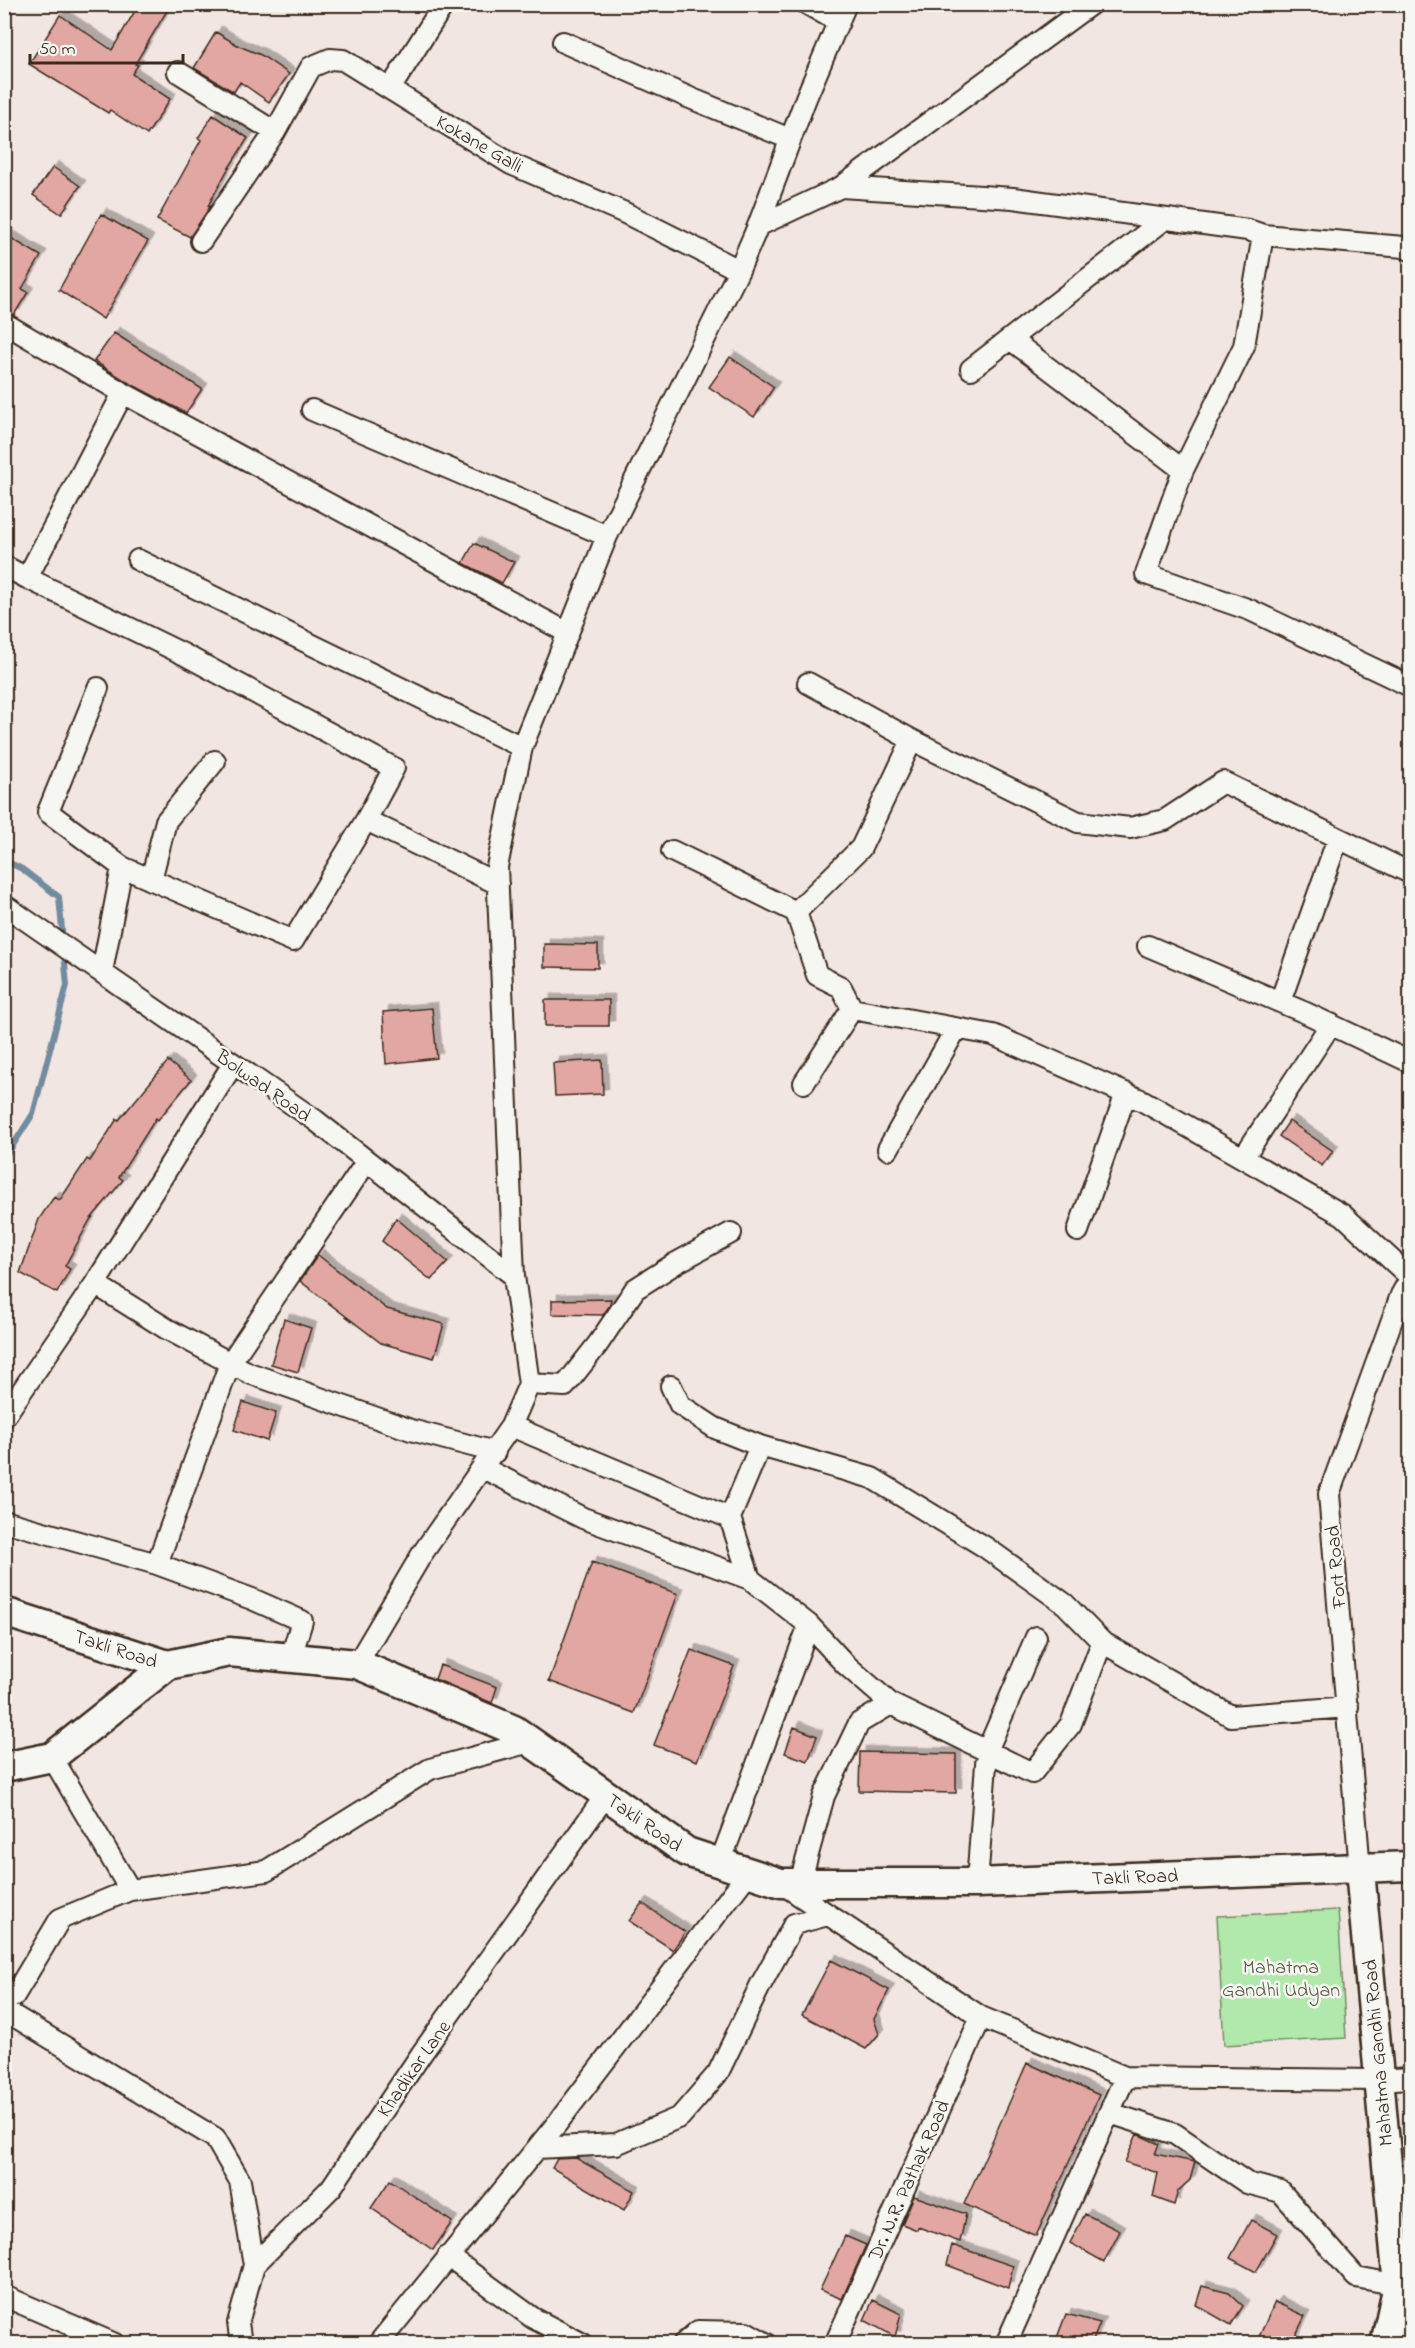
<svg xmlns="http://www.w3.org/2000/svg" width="1415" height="2348" font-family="'Indie Flower',sans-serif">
<defs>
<filter id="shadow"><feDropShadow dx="5.5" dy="-5.5" stdDeviation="0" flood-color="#0004"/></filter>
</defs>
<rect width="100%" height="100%" fill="#f2e6e2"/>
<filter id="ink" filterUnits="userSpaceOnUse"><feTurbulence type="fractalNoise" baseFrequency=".0167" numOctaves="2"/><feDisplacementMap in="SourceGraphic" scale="12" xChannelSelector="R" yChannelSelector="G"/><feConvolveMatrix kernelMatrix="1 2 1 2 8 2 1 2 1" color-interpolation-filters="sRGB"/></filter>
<g filter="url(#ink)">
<!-- green -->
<path fill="#b1e9ac" stroke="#768a65" stroke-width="1.5" d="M1338,1910L1346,2038L1224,2045L1217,1916Z"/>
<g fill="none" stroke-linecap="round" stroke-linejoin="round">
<!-- stream -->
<path stroke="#728b9e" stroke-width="6" d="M4,860L22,869L59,897L63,940
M4,1159L33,1114L67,985L64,953"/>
</g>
<!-- building -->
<path fill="#e2a7a3" stroke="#3b2a1e" stroke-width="1.5" filter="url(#shadow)" d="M139,4H171L135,64L138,65L132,74L170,99L147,135L110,110L108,113L29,64L60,15L112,50Z
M216,32L239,46L261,55L289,74L269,102L240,82L234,92L194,68Z
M213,115L248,138L227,171L208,206L210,207L190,237L157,220L201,140L198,138Z
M53,167L80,186L61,214L33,195Z
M101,214L148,241L103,319L59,290Z
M4,234L41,256L22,289L28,292L14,315L4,311Z
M114,333L202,389L186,413L129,383L94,361Z
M730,357L774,387L754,417L709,387Z
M474,543L514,562L502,583L463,563Z
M544,944L598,945V968L544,967Z
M545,1000H609V1026H545Z
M432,1008L437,1058L386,1064L383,1012Z
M602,1060L603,1094L555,1096L553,1063Z
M168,1061L191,1080L158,1120L156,1118L119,1177L123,1180L90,1220L65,1266L70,1269L57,1293L20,1273L39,1219L54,1197L60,1200L87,1159L90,1161L117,1119L119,1120Z
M1289,1121L1333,1151L1322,1166L1279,1136Z
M396,1218L448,1262L431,1280L382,1241Z
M318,1255L387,1309L444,1324L434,1358L381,1343L300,1281Z
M611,1299L610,1305L603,1315L552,1314V1300Z
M284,1319L311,1328L298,1372L271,1364Z
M243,1402L276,1413L267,1441L234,1430Z
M592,1562L678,1594L634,1713L549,1681Z
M691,1650L734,1666L697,1761L654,1745Z
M440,1665L497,1687L492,1703L435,1679Z
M794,1727L817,1736L808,1761L785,1753Z
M860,1752L956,1754V1793L859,1791Z
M642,1903L685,1932L673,1950L629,1921Z
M831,1960L889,1990L874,2019L879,2034L866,2049L802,2015Z
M1027,2063L1099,2095L1036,2236L964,2204Z
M1137,2134L1159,2144L1155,2154L1195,2162L1190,2180L1178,2191L1174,2205L1153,2197L1158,2173L1125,2162Z
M576,2158L634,2191L624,2210L552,2168L557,2159Z
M390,2180L452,2222L433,2250L371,2208Z
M914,2196L966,2214L960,2242L918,2227L917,2230L902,2224Z
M1085,2214L1120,2231L1104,2262L1070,2243Z
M1251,2220L1277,2234L1256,2272L1230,2258Z
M845,2236L866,2245L842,2299L820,2290Z
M952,2245L1013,2266L1008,2288L947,2265Z
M1202,2286L1229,2293L1243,2306L1231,2325L1196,2305Z
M873,2300L901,2314L895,2337L864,2320Z
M1275,2302L1305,2316L1292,2343H1268L1258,2339Z
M1066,2314L1100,2323L1092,2343H1055Z"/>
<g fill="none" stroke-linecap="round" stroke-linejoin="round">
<defs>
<path id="street" d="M807,4L839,22
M563,42L690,98L790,139
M178,72L275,132
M390,89L444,4
M841,187L1013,198L1248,230L1263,235L1404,247L1410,250
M758,226L806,98L846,4
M1263,235L1244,346L1183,470L1146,574L1250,610L1410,686
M201,241L275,132L311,67L330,59L343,60L511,164L625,213L739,270
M4,323L123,393L568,633
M1010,339L1183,470
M971,369L1165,219
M312,410L607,536
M138,560L522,747
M4,566L27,578L123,393
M27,578L183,654L394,768L366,820
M808,683L912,740L1078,822L1130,828L1165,820L1223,782L1410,873
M98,688L48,812L122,867L102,972
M672,851L796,912L817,975L841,987L852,1009L993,1035L1143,1101L1343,1215L1410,1277
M122,867L293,941L366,820L498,884
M151,880L166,821L215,761
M4,905L315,1120L514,1276
M796,912L861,848L912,740
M1148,946L1306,1013L1410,1062
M1280,1002L1338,838
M804,1083L852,1009
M888,1149L956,1029
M1243,1158L1331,1024
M1078,1231L1126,1093
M95,1284L167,1329L249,1373L411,1430L495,1452
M529,1384L565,1386L598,1344L635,1289L676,1263L731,1233
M671,1386L680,1405L715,1428L760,1446L872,1478L985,1547L1065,1604L1102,1642L1231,1716L1348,1707
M4,1417L95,1284L233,1064
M511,1426L730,1518L750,1579
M483,1468L583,1518L750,1579L809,1625L720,1863
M730,1518L760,1446
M4,1521L157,1564L252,1599L302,1621L291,1657
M157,1564L230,1363L367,1161
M809,1625L845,1664L891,1704
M357,1664L422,1554L511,1426L529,1384L514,1276L497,867L522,747L568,633L607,536L739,270L758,226L841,187L1091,4
M52,1757L130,1890L266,1871L430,1769L530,1742
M1360,1870L1329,1494L1401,1295L1410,1279
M781,1883L981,2017L1125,2077
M800,1883L824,1796L859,1723L891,1704L1032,1773L1071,1724L1102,1642
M977,1883L987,1751L1036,1637
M4,2002L14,1996L60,1919L130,1890
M4,2010L215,2138L240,2181L254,2265
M1110,2113L1175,2134L1247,2183L1281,2192L1356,2277L1398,2285
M537,2148L616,2144L680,2117L718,2073L761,1984L794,1924L828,1915
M448,2256L533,2318L583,2344
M4,2296L115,2344
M1391,2312L1410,2326
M241,2344L238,2323L254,2265L331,2188L422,2053L606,1795
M378,2344L559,2121L749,1872
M683,2344L698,2331L746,2332L767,2344
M835,2344L981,2017
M1006,2344L1125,2077L1379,2080L1410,2078"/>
<path id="secondary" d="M4,1612L168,1665L229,1652L357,1664L514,1730L687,1852L781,1883H977L1410,1866
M4,1767L52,1757L168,1665
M1360,1870L1398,2285L1385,2344"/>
</defs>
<!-- street casing -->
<use href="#street" stroke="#3b2a1e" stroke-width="24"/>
<!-- secondary casing -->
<use href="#secondary" stroke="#3b2a1e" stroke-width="33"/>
<!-- street -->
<use href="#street" stroke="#f6f6f2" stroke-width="20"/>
<!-- secondary -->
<use href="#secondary" stroke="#f6f6f2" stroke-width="28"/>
</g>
</g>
<g text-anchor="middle" stroke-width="5" stroke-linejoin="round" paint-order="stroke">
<!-- street labels -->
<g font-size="20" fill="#3b2a1e" stroke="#f6f6f2">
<text transform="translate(480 143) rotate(30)" y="7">Kokane Galli</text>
<text transform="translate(264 1085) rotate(35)" y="7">Bolwad Road</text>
<text transform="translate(1335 1567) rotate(-95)" y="7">Fort Road</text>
<text transform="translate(116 1648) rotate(18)" y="7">Takli Road</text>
<text transform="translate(645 1822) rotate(35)" y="7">Takli Road</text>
<text transform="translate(1135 1876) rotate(-2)" y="7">Takli Road</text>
<text transform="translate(1377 2053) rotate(-95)" y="7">Mahatma Gandhi Road</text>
<text transform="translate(413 2068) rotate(-55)" y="7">Khadikar Lane</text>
<text transform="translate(908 2180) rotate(-66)" y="7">Dr. N.R. Pathak Road</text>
</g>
<!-- park labels -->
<g font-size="20" fill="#585a42" stroke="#f6f6f2">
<text x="1281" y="1973">Mahatma<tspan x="1281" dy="23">Gandhi Udyan</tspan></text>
</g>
</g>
<!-- margin -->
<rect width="1415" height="2348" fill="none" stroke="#f6f6f2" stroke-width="24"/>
<rect x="12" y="12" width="1391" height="2324" fill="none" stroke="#3b2a1e" stroke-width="2" filter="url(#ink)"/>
<!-- scale -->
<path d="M30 54v9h153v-9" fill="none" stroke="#3b2a1e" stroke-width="3"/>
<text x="39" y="54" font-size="18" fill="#3b2a1e" stroke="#f6f6f2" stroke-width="4.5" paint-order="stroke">50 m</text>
</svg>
